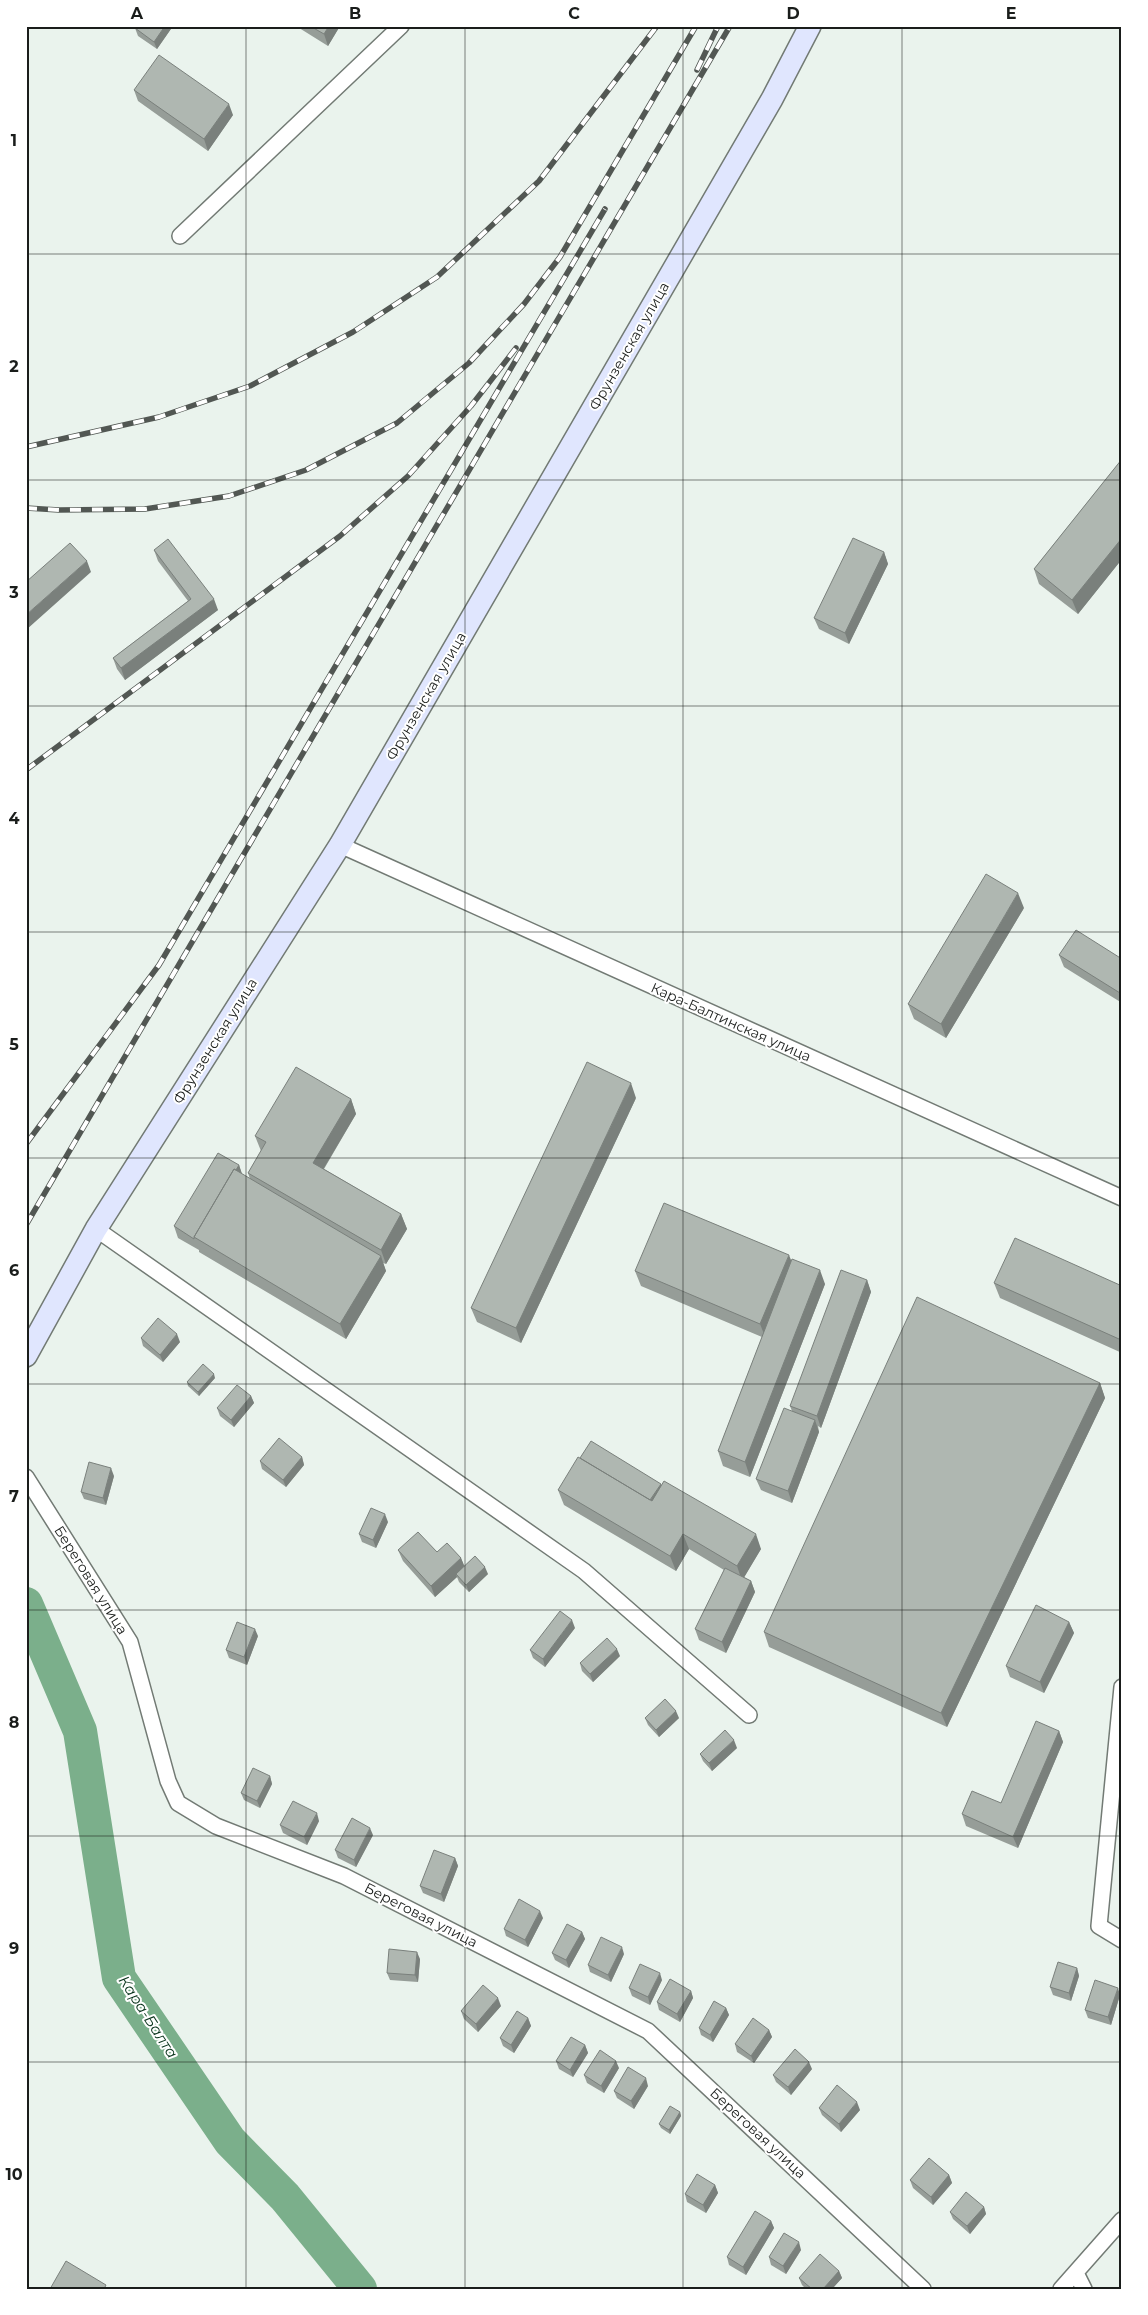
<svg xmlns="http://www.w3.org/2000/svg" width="1148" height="2315" font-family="Montserrat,sans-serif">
<rect width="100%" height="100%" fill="#eaf3ed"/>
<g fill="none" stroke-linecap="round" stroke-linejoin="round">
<!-- river -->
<path stroke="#7baf8b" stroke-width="34" d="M26,1604L80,1731L119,1978L230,2141L285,2197L360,2289"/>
<defs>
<path id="street" d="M180,236L401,26
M340,845L1122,1198
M96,1229L584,1571L749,1715
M26,1477L130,1642L168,1781L178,1803L216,1826L344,1876L648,2031L923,2289
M1122,1687L1099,1926L1122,1940
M1076,2273L1084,2289
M1061,2289L1122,2220"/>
<path id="secondary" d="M26,1356L96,1229L340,845L772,99L810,26"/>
</defs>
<!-- street casing -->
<use href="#street" stroke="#727a74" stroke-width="18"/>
<!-- secondary casing -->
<use href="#secondary" stroke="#727a74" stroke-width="24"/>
<!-- street -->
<use href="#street" stroke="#fff" stroke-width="15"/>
<!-- secondary -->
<use href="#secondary" stroke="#e0e6fe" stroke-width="21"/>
<defs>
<path id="rail" d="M697,70L718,26
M26,447L159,417L250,386L353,332L437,277L539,181L657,26
M26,508L59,510L145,509L229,496L306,470L397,423L469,363L524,304L560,257L696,26
M26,770L340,536L408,476L471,406L516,348
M26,1144L159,965L605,209
M26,1225L730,26"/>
</defs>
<!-- rail casing -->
<use href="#rail" stroke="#525753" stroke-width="5.5"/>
<!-- rail -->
<use href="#rail" stroke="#fff" stroke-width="4" stroke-dasharray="11" stroke-linecap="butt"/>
</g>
<!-- wall -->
<path fill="#969d98" d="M173,26L157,49L138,36L135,28Z
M296,26H340L328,46Z
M134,90L233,115L208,151L138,101Z
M1122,459V559L1078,614L1039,584L1034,569Z
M154,550L218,610L125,680L117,669L113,658L188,601L158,561Z
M884,552L888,564L849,644L819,629L814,618Z
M1024,908L946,1038L914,1019L908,1004Z
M1059,955L1122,959V1003L1064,967Z
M636,1098L521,1343L477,1322L471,1308Z
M351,1099L356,1114L324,1169L401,1214L407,1229L386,1264L383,1263L386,1271L346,1339L199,1252V1250L178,1238L174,1226L239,1165L242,1174L250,1179L248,1173L261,1151L255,1136Z
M791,1261L825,1284L750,1477L723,1466L718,1451L762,1337L641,1286L635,1271Z
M867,1280L871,1292L821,1428L818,1426L819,1432L792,1503L761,1490L756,1479L792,1411L790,1406Z
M994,1283L1122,1286V1353L1000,1298Z
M141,1338L180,1342L163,1362L143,1346Z
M215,1378L199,1396L188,1386L187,1382Z
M1100,1383L1105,1398L947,1727L769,1647L764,1632Z
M251,1396L254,1403L234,1427L220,1416L217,1408Z
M302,1457L304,1465L286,1487L262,1469L260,1461Z
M580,1459L661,1486L761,1549L744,1577L751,1581L755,1592L726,1653L699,1640L695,1629L724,1570L689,1549L676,1571L564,1505L558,1490Z
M114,1476L106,1505L84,1499L81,1492Z
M388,1522L376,1548L362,1542L359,1534Z
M398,1550L437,1552L461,1558L464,1566L488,1574L469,1592L459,1582L457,1577L435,1597L403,1561Z
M1069,1622L1074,1633L1044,1693L1010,1677L1006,1666Z
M575,1628L545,1667L533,1658L530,1650Z
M258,1636L247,1665L229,1658L226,1650Z
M620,1656L593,1682L582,1671L580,1663Z
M645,1718H679L659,1737L648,1725Z
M1059,1731L1063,1742L1018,1848L966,1826L962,1814L1001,1803Z
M737,1748L712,1771L703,1761L700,1754Z
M270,1776L272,1784L260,1808L244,1800L241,1793Z
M319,1821L307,1845L283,1833L280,1825Z
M373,1835L356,1867L338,1858L335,1850Z
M455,1858L458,1866L444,1902L423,1893L420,1886Z
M543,1918L528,1947L506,1936L504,1929Z
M582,1932L585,1939L569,1968L555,1960L552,1953Z
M624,1954L611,1982L590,1972L588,1965Z
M420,1959L418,1982L390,1980L387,1973Z
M1077,1968L1079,1976L1071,2001L1053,1995L1050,1987Z
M662,1980L650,2005L632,1996L629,1988Z
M691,1991L693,1998L680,2022L659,2010L657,2002Z
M1120,1995L1111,2025L1088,2018L1085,2010Z
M501,2006L478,2032L464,2019L461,2011Z
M726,2008L729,2015L713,2042L701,2035L699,2028Z
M528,2018L531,2026L514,2053L503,2046L500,2038Z
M769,2030L772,2037L754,2063L737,2052L735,2044Z
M585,2045L588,2053L573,2077L559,2069L556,2061Z
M619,2068L604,2093L587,2083L584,2075Z
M812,2069L791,2095L776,2082L773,2075Z
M648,2086L634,2109L617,2098L614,2091Z
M819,2108L860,2110L841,2132L822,2115Z
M680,2112L681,2116L670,2134L661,2128L659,2124Z
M949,2175L952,2183L933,2205L913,2188L910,2180Z
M715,2185L718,2193L706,2213L687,2202L685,2194Z
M984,2207L986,2214L970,2234L953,2219L950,2212Z
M771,2221L774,2228L746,2275L729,2265L727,2257Z
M801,2250L786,2274L771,2265L769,2257Z
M839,2271L842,2278L832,2289H806L802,2285L799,2278Z"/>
<!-- shaded-wall -->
<path fill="#7a807c" d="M165,26H173L157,49L154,42Z
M329,26H340L328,46L324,34Z
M229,104L233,115L208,151L204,139Z
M1122,538V559L1078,614L1072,600Z
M884,552L888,564L849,644L845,633Z
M87,561L91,572L26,630V615Z
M214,599L218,610L125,680L121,668Z
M1018,893L1024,908L946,1038L941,1024Z
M631,1083L636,1098L521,1343L516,1328Z
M351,1099L356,1114L318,1178L313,1163Z
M239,1165L243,1177L195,1238Z
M401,1214L407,1229L386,1264L381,1250Z
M789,1255L795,1270L766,1339L760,1324Z
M381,1256L386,1271L346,1339L340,1324Z
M820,1270L825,1284L750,1477L745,1462Z
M867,1280L871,1292L821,1428L817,1416Z
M177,1334L180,1342L163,1362L160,1355Z
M1122,1334V1346L1119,1339Z
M214,1374L215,1378L199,1396L198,1392Z
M1100,1383L1105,1398L947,1727L941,1713Z
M251,1396L254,1403L234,1427L231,1420Z
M815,1420L819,1432L792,1503L788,1491Z
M302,1457L304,1465L286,1487L283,1480Z
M111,1468L114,1476L106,1505L103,1498Z
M661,1484L665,1495L654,1513L650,1501Z
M385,1514L388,1522L376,1548L373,1540Z
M683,1534L689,1549L676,1571L670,1556Z
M756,1534L761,1549L742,1581L737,1566Z
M461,1558L466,1570L456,1574L457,1577L435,1597L431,1586Z
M485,1567L488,1574L469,1592L466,1585Z
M751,1581L755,1592L726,1653L722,1642Z
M572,1620L575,1628L545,1667L543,1659Z
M1069,1622L1074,1633L1044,1693L1040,1682Z
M255,1629L258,1636L247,1665L244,1657Z
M617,1649L620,1656L593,1682L590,1674Z
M676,1711L679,1718L659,1737L656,1730Z
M1059,1731L1063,1742L1018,1848L1013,1837Z
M734,1740L737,1748L712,1771L709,1763Z
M270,1776L272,1784L260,1808L257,1801Z
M317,1813L319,1821L307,1845L304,1837Z
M370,1828L373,1835L356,1867L354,1860Z
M455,1858L458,1866L444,1902L441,1894Z
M540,1911L543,1918L528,1947L525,1940Z
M582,1932L585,1939L569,1968L566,1960Z
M622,1947L624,1954L611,1982L608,1975Z
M417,1952L420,1959L418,1982L415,1975Z
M1077,1968L1079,1976L1071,2001L1069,1993Z
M660,1973L662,1980L650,2005L648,1997Z
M1118,1988L1120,1995L1111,2025L1108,2017Z
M691,1991L693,1998L680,2022L677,2014Z
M498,1998L501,2006L478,2032L476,2024Z
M726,2008L729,2015L713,2042L710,2035Z
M528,2018L531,2026L514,2053L511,2045Z
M769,2030L772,2037L754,2063L751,2056Z
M585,2045L588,2053L573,2077L570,2070Z
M616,2061L619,2068L604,2093L601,2086Z
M809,2062L812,2069L791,2095L788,2087Z
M646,2078L648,2086L634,2109L631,2101Z
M857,2102L860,2110L841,2132L839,2124Z
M680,2112L681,2116L670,2134L669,2130Z
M949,2175L952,2183L933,2205L931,2197Z
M715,2185L718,2193L706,2213L703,2205Z
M984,2207L986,2214L970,2234L967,2226Z
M771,2221L774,2228L746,2275L743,2267Z
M799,2242L801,2250L786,2274L783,2266Z
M839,2271L842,2278L832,2289H823Z"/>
<!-- building -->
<path fill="#afb7b1" stroke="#7a807c" d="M137,26H165L154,42L135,28Z
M310,26H329L324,34Z
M159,55L229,104L204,139L134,90Z
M1122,459V538L1072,600L1034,569Z
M853,538L884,552L845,633L814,618Z
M168,539L214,599L121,668L113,658L191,599L154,550Z
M70,543L87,561L26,615V582Z
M986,874L1018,893L941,1024L908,1004Z
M1076,930L1122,959V990L1120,993L1059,955Z
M587,1062L631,1083L516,1328L471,1308Z
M296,1067L351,1099L313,1163L401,1214L381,1250L248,1173L266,1142L255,1136Z
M218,1153L239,1165L236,1170L234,1169L194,1237V1239L174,1226Z
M234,1169L381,1256L340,1324L194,1237Z
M664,1203L789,1255L760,1324L635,1271Z
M1015,1238L1122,1286V1334L1119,1339L994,1283Z
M792,1259L820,1270L745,1462L718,1451Z
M841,1270L867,1280L817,1416L790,1406Z
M917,1297L1100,1383L941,1713L764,1632Z
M158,1318L177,1334L160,1355L141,1338Z
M203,1364L214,1374L198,1392L187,1382Z
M237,1385L251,1396L231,1420L217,1408Z
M784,1408L815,1420L788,1491L756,1479Z
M279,1438L302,1457L283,1480L260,1461Z
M591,1441L661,1484L650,1500L580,1458Z
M578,1457L652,1501L664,1481L756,1534L737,1566L683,1534L670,1556L558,1490Z
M89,1462L111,1468L103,1498L81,1492Z
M371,1508L385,1514L373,1540L359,1534Z
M418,1532L437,1552L447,1543L461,1558L431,1586L398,1550Z
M475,1556L485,1567L466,1585L456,1574Z
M725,1568L751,1581L722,1642L695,1629Z
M1036,1605L1069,1622L1040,1682L1006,1666Z
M560,1611L572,1620L543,1659L530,1650Z
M237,1622L255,1629L244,1657L226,1650Z
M607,1638L617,1649L590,1674L580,1663Z
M665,1699L676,1711L656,1730L645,1718Z
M1036,1721L1059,1731L1013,1837L962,1814L972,1791L1001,1803Z
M725,1730L734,1740L709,1763L700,1754Z
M253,1768L270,1776L257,1801L241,1793Z
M293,1801L317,1813L304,1837L280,1825Z
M352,1818L370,1828L354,1860L335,1850Z
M434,1850L455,1858L441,1894L420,1886Z
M519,1899L540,1911L525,1940L504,1929Z
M567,1924L582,1932L566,1960L552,1953Z
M601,1937L622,1947L608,1975L588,1965Z
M389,1949L417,1952L415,1975L387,1973Z
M1058,1962L1077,1968L1069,1993L1050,1987Z
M640,1964L660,1973L648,1997L629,1988Z
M670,1979L691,1991L677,2014L657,2002Z
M1095,1980L1118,1988L1108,2017L1085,2010Z
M483,1985L498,1998L476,2024L461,2011Z
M714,2001L726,2008L710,2035L699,2028Z
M517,2011L528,2018L511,2045L500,2038Z
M753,2018L769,2030L751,2056L735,2044Z
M571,2037L585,2045L570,2070L556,2061Z
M795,2049L809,2062L788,2087L773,2075Z
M600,2050L616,2061L601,2086L584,2075Z
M628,2067L646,2078L631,2101L614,2091Z
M837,2085L857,2102L839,2124L819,2108Z
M670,2106L680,2112L669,2130L659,2124Z
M929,2158L949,2175L931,2197L910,2180Z
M697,2174L715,2185L703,2205L685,2194Z
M966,2192L984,2207L967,2226L950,2212Z
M755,2211L771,2221L743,2267L727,2257Z
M784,2233L799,2242L783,2266L769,2257Z
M820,2254L839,2271L823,2289H812L799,2278Z
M66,2261L106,2285L104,2289H50Z"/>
<!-- grid -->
<path fill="none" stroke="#1a1d1b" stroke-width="1" stroke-opacity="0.55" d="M246,26V2289M465,26V2289M683,26V2289M902,26V2289M26,254H1122M26,480H1122M26,706H1122M26,932H1122M26,1158H1122M26,1384H1122M26,1610H1122M26,1836H1122M26,2062H1122"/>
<g text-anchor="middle" stroke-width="4" stroke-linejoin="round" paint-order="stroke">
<!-- street labels -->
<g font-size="14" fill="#1a1d1b" stroke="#fff">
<text transform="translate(629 346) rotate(-60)" y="5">Фрунзенская улица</text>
<text transform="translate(426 696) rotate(-60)" y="5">Фрунзенская улица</text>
<text transform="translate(731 1022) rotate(24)" y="5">Кара-Балтинская улица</text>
<text transform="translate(215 1041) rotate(-58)" y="5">Фрунзенская улица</text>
<text transform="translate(91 1580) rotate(58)" y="5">Береговая улица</text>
<text transform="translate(421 1915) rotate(27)" y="5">Береговая улица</text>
<text transform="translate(758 2133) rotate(43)" y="5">Береговая улица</text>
</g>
<!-- water labels -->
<g font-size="15" font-style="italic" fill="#07321a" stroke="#fff">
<text transform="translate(148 2017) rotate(57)" y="5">Кара-Балта</text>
</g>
</g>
<!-- border -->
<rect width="1148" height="2315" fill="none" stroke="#ffffff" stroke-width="55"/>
<rect x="28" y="28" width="1092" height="2260" fill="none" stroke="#1a1d1b" stroke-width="2"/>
<g font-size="16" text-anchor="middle" font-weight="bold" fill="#1a1d1b">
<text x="137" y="19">A</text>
<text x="355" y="19">B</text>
<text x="574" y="19">C</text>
<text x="793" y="19">D</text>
<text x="1011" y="19">E</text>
<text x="14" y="146">1</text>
<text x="14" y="372">2</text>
<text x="14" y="598">3</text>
<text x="14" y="824">4</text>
<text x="14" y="1050">5</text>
<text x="14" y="1276">6</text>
<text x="14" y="1502">7</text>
<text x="14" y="1728">8</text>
<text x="14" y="1954">9</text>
<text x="14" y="2180">10</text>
</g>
</svg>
